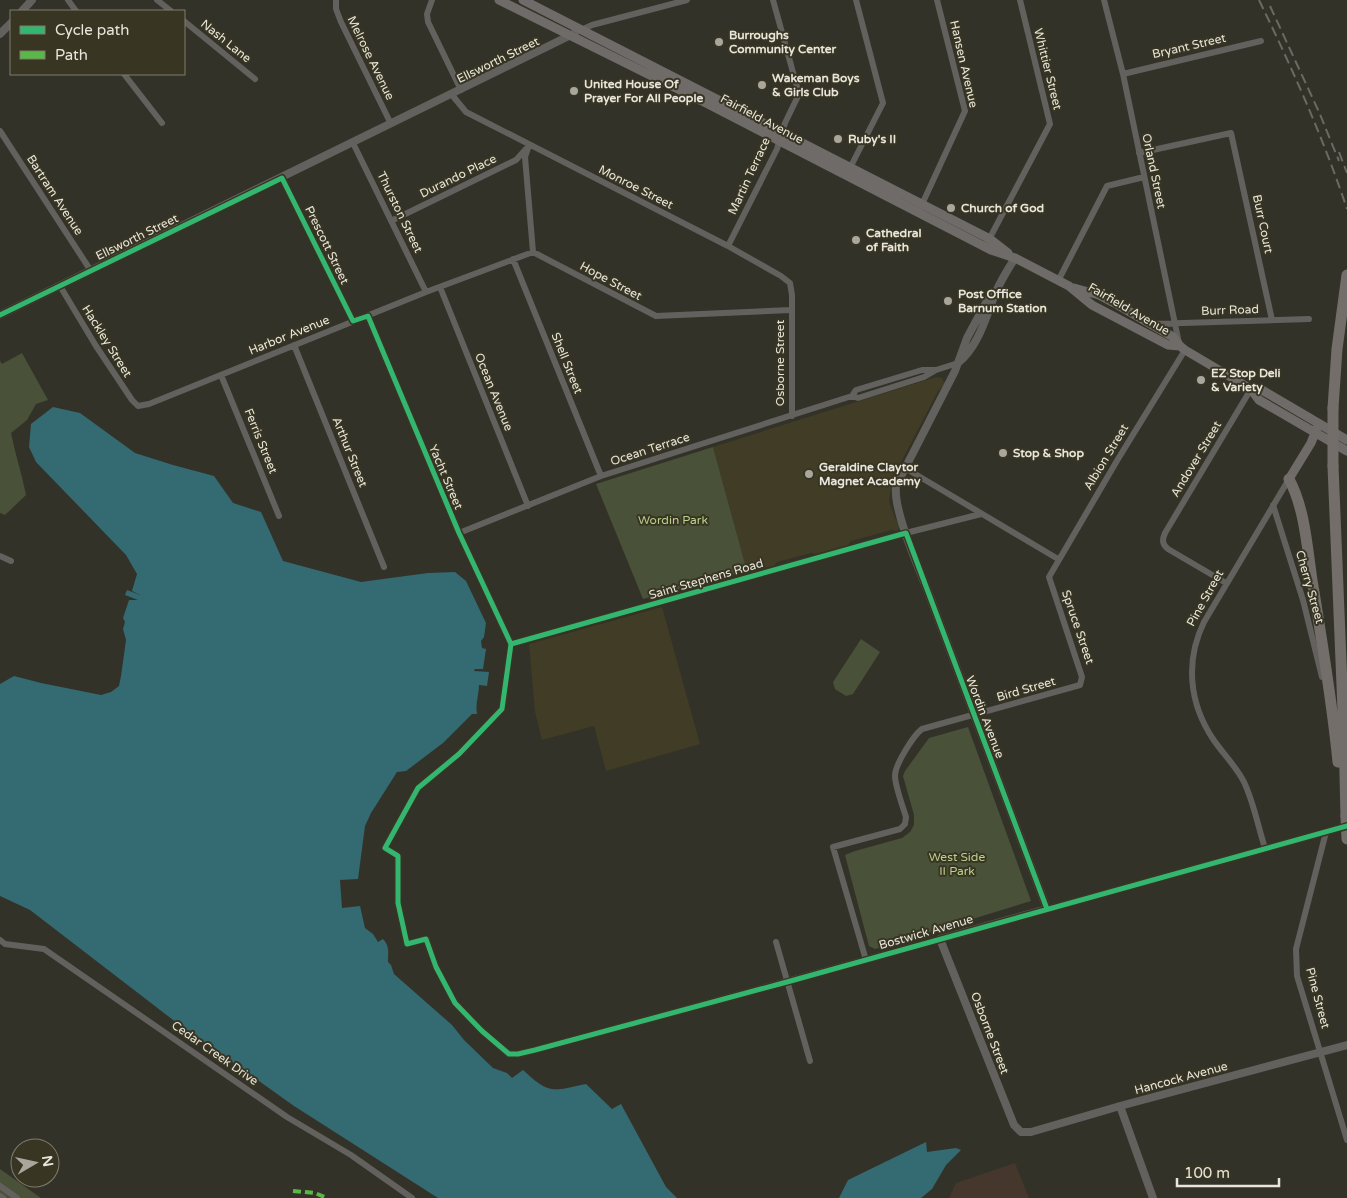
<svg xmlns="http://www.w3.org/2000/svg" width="1347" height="1198" font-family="'Varela Round',sans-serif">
<rect width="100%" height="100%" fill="#333228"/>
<!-- industrial -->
<path fill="#45372c" d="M1015,1163L1029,1198H949L956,1183Z"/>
<!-- built -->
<path fill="#413c26" d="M936,377L942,378L944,383L942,387L938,391L897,470V474L891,488L889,502L896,520L899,522L900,525L898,530L896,531L892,530L851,541L848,545L815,554L811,553L777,562L774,566L747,571L713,447Z
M662,607L700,744L606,771L594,726L542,740L535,712L529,644Z"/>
<!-- green -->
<path fill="#495139" d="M22,353L48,400L36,404L27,420L11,433C15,454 22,474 26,495L5,515L0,513V361L2,364Z
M713,447L747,571L643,599L596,484Z
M861,639L880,652L853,694L846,696L835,689L833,682Z
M968,727L1031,901L875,949L869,946L845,855L855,851L902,838L910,832L914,825V815L903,776L905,771L929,738Z
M0,1169L41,1198H0Z"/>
<!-- water -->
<path fill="#346a71" d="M53,407L80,413L135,453L173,465L214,476L233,503L261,512L283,561L361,582L428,573L455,572L466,581L486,623L484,637L481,641L482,648L486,649L483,669H475L474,671L489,672L487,686L479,685C479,695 475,704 477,714H472L443,743L406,771L397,772L371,813L365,826L358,879L340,880L342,908L360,906L365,928L373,934L378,942L383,939C390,947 388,952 388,962L391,965L394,974L452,1025L464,1040L493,1068L507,1073L512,1078L523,1070C550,1095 552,1091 586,1084L612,1109L621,1104L666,1187L677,1198H438L294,1106L177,1023L30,910L0,896V684L14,676L41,683L101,695L111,692L119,686L121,676L126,640L123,629L125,622L123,618L129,600H138L125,595L127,590L140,595L132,591L137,574L126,555L36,462L29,447L31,424Z
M926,1142L927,1152L956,1148L961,1150L946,1165L932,1189L921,1198H839L848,1180Z"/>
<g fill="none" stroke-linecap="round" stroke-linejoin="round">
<!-- minor -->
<path stroke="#63615e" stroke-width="6" d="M68,0L76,11
M157,0L171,11
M336,0V9L341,22L391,124
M432,0L427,14L428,22L461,90
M1104,0L1123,74L1179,343
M184,21L255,79
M581,30L592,25L687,0
M124,74L162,123
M1123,74L1261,41
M452,95L466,112L728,246L781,276L790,283L792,295V416
M0,131L91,271
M353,143L426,292
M529,145L525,157L533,252L656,316L791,310
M1139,153L1231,133L1272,320
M849,170L883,103L856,0
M282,178L353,321
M918,213L965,111L937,0
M391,221L516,160L526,149
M728,246L777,149L785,123L799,94L773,0
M985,247L1050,124L1020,0
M513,259L601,476
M1058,281L1107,186L1144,177
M60,286L96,346L132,400L138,406L149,404L426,292L533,252
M440,287L528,506
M368,316L459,533L511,644L906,533L981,514
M1151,324L1309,319
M294,345L384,567
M221,375L279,516
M852,396L858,398L924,377L936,370L958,363
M905,468L1058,559
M1273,505L1303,600L1322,677
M459,533L601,476L852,396L856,390L922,370H936
M0,556L11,561
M1226,583L1168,549C1162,544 1162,540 1165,533L1251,389
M1326,832L1296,949L1297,976L1347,1140
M1265,848C1258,827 1254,803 1244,782C1236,766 1223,754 1213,739C1189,703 1185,661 1204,622L1289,479
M1047,909L1347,826
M0,940L5,944L44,949L287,1117L351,1155L412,1198
M776,942L810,1061
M866,960L833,847L900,829L905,824L906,817C903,807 895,786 895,776C895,764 914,735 922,729L1080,685L1082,677L1049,577L1118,459L1185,350
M509,1054H518L535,1050L940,939
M0,1186L17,1198
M0,1196L3,1198"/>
<!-- tertiary -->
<path stroke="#63615e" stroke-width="8" d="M22,11L32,0
M0,34L11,23
M996,291L988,299L967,338L955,371L896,486C893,512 920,570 930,597C968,701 1007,805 1047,909L940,939L1014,1125L1021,1132H1031L1120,1106L1347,1045
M0,315L575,33
M958,363C979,346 986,316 996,292C1001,280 1008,269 1015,258
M1120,1106L1153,1198"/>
<!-- secondary -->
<path stroke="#6e6b68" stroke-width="9" d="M499,0L706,103L991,250L1015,258L1069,286L1092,305L1168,345L1180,346
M523,0L990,239L1008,253
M1074,288L1099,295L1118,305L1173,337L1180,346L1185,350L1251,389L1259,400L1347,451
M1251,389L1262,390L1347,440
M1289,479L1311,443L1317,428"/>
<!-- motorway -->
<path stroke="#736e6a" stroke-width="11" d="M1333,408L1337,349L1347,275
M1333,466L1344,734L1346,816
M1289,479C1305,509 1307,547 1312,580C1322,641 1332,701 1338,762"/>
<!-- rail -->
<path stroke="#6a6964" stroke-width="2" stroke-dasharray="10 5" stroke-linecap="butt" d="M1259,0C1292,68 1323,137 1347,209
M1270,6L1319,112L1339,161
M1339,152L1347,173"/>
<!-- motorway-bridge -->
<path stroke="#736e6a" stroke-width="11" d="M1333,466V408
M1346,816L1347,839"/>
<!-- quiet -->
<path stroke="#58b947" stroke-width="4" stroke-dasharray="8 4" stroke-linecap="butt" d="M293,1191L315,1193L327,1198"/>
<defs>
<path id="cycleway" d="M0,315L282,178L353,321L368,316L459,533L511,644
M511,644L502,709L459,754L418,788L385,848L398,856V903L407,944L426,939L436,967L455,1003L482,1031L509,1054H518L535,1050L787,982L1347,826
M511,644L906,533L1047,909"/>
</defs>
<!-- cycleway casing -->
<use href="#cycleway" stroke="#383523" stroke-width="8"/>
<!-- cycleway -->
<use href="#cycleway" stroke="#33b770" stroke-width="5"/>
</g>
<!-- markers -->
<g fill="#a9a79d" stroke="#383523" stroke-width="2">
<circle cx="719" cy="42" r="5"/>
<circle cx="762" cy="85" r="5"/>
<circle cx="574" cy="91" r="5"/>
<circle cx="838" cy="139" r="5"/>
<circle cx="951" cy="208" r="5"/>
<circle cx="856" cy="240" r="5"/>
<circle cx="948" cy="301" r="5"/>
<circle cx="1201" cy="380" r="5"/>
<circle cx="1003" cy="453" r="5"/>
<circle cx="809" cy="474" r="5"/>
</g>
<g text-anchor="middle" stroke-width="4" stroke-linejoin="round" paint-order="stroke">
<!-- poi labels -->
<g font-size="12" font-weight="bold" fill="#e8e6dc" stroke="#383523" text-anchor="start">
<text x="729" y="39">Burroughs<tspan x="729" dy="14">Community Center</tspan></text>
<text x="772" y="82">Wakeman Boys<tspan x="772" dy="14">&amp; Girls Club</tspan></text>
<text x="584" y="88">United House Of<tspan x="584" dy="14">Prayer For All People</tspan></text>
<text x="848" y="143">Ruby's II</text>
<text x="961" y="212">Church of God</text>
<text x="866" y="237">Cathedral<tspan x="866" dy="14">of Faith</tspan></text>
<text x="958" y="298">Post Office<tspan x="958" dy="14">Barnum Station</tspan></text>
<text x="1211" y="377">EZ Stop Deli<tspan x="1211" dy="14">&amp; Variety</tspan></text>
<text x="1013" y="457">Stop &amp; Shop</text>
<text x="819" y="471">Geraldine Claytor<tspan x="819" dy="14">Magnet Academy</tspan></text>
</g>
<!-- street labels -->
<g font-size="12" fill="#e8e6dc" stroke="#383523">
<text transform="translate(226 41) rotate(39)" y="4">Nash Lane</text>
<text transform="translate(1189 46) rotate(-13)" y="4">Bryant Street</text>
<text transform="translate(371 58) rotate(64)" y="4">Melrose Avenue</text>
<text transform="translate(498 60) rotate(-26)" y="4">Ellsworth Street</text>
<text transform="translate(964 64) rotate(77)" y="4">Hansen Avenue</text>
<text transform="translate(1048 69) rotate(76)" y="4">Whittier Street</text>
<text transform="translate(762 119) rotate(28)" y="4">Fairfield Avenue</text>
<text transform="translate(1154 171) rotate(78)" y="4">Orland Street</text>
<text transform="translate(458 176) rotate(-26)" y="4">Durando Place</text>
<text transform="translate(749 176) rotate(-65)" y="4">Martin Terrace</text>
<text transform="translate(636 187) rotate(27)" y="4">Monroe Street</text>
<text transform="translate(55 195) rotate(57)" y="4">Bartram Avenue</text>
<text transform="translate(400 212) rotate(64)" y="4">Thurston Street</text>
<text transform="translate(1263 224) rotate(78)" y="4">Burr Court</text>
<text transform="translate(137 237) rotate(-26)" y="4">Ellsworth Street</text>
<text transform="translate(327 245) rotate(64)" y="4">Prescott Street</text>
<text transform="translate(611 281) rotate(28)" y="4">Hope Street</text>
<text transform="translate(1129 309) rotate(30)" y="4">Fairfield Avenue</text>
<text transform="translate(1230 310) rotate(-2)" y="4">Burr Road</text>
<text transform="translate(289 335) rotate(-22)" y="4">Harbor Avenue</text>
<text transform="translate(107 341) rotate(58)" y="4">Hackley Street</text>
<text transform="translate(567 363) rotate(68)" y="4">Shell Street</text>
<text transform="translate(780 363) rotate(-90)" y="4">Osborne Street</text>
<text transform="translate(494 392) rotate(68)" y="4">Ocean Avenue</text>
<text transform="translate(261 441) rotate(68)" y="4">Ferris Street</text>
<text transform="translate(650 449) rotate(-18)" y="4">Ocean Terrace</text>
<text transform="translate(350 452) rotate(68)" y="4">Arthur Street</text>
<text transform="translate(1106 457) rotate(-59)" y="4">Albion Street</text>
<text transform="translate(1196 459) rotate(-59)" y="4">Andover Street</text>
<text transform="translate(446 477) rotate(67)" y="4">Yacht Street</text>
<text transform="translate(706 579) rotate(-16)" y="4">Saint Stephens Road</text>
<text transform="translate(1310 587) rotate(74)" y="4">Cherry Street</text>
<text transform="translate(1205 598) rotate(-61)" y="4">Pine Street</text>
<text transform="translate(1078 627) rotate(71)" y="4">Spruce Street</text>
<text transform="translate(1026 689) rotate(-16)" y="4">Bird Street</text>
<text transform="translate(985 717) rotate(69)" y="4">Wordin Avenue</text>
<text transform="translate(926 932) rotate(-16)" y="4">Bostwick Avenue</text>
<text transform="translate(1318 998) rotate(75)" y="4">Pine Street</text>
<text transform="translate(990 1033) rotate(69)" y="4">Osborne Street</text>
<text transform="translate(215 1053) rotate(35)" y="4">Cedar Creek Drive</text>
<text transform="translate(1181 1078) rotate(-15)" y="4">Hancock Avenue</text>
</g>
<!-- park labels -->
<g font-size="12" fill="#bbd18d" stroke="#383523">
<text x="673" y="524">Wordin Park</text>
<text x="957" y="861">West Side<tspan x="957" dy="14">II Park</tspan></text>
</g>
</g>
<!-- legend -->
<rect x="10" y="10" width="175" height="65" fill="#383523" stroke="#7e7c6d"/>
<rect x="20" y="26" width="25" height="8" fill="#33b770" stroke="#7e7c6d"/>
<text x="55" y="35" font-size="15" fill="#e8e6dc">Cycle path</text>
<rect x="20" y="51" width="25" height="8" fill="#58b947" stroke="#7e7c6d"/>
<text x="55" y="60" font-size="15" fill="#e8e6dc">Path</text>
<!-- north arrow -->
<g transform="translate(35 1163) rotate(81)"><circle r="24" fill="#383523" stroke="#7e7c6d"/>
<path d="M0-4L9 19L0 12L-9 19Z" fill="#a9a79d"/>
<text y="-8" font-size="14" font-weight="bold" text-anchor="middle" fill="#e8e6dc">N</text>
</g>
<!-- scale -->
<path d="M1177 1178v8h102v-8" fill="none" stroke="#e8e6dc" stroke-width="2.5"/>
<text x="1184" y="1178" font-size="15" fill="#e8e6dc" stroke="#383523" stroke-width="4" paint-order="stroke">100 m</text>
</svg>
